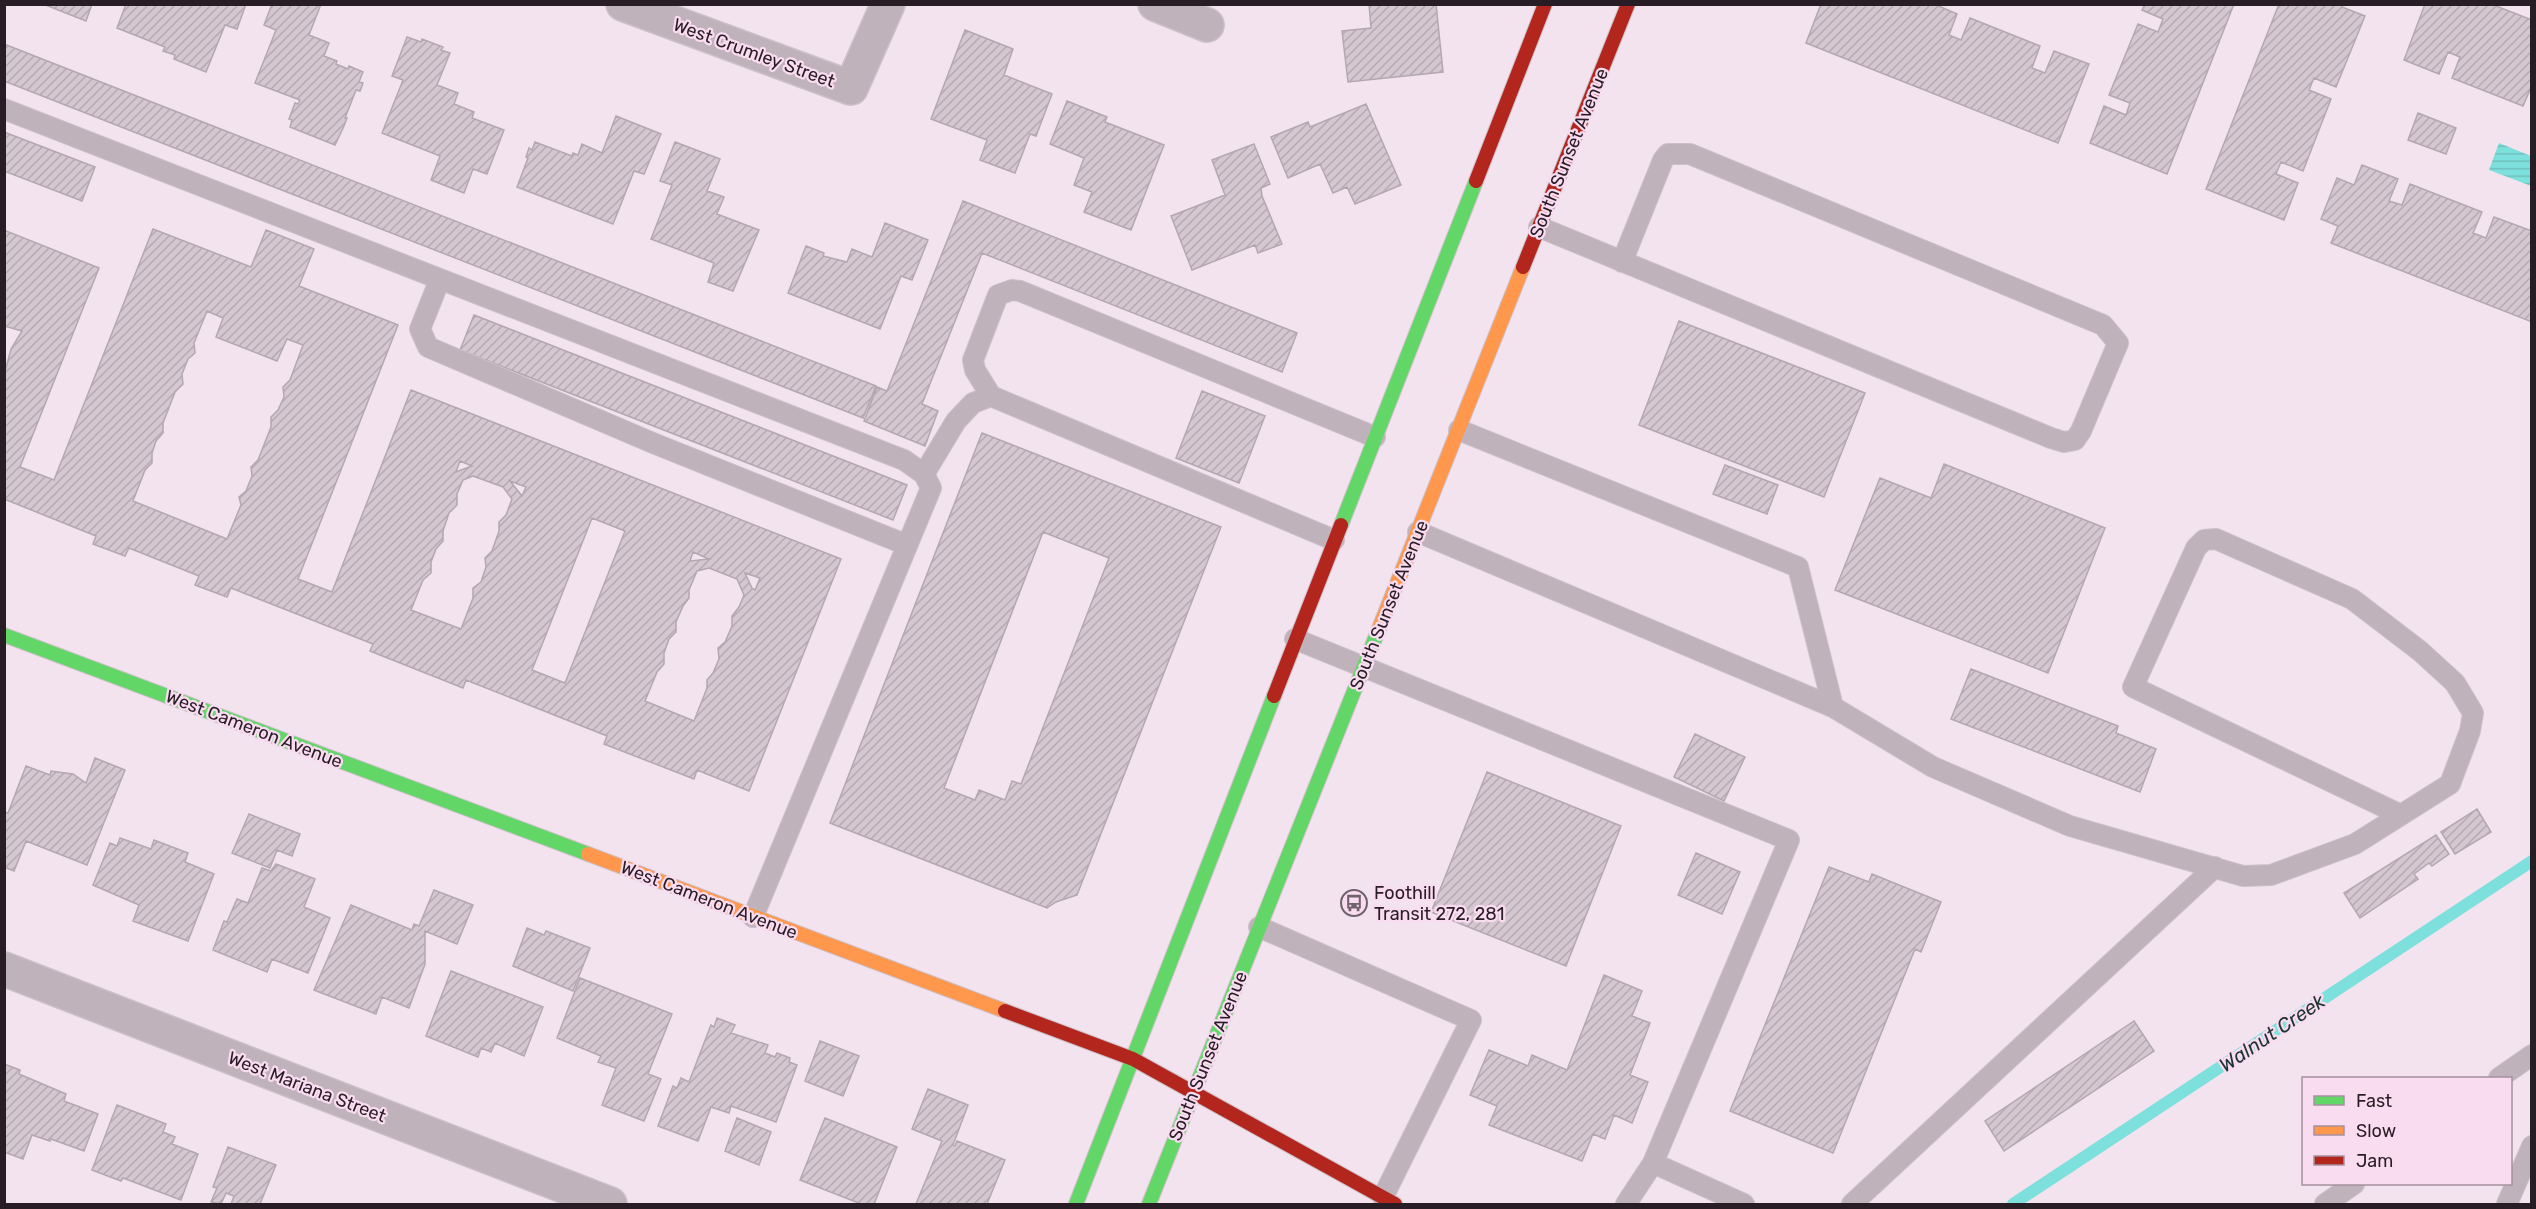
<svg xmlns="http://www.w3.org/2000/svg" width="2536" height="1209" font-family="Rubik,sans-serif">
<defs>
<pattern id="water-rules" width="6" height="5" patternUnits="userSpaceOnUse" patternTransform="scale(1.5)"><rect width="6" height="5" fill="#7ee0dc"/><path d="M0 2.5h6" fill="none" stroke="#6dc0bd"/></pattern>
<pattern id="building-hatch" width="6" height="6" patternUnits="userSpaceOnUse" patternTransform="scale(1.5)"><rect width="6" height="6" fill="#d4c7d0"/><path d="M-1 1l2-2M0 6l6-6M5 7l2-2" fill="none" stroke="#b6aab2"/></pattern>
</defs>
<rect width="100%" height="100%" fill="#f3e3ee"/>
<!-- water -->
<path fill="url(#water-rules)" d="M2499,143L2531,156V186L2489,170Z"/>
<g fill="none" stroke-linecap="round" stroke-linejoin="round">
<!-- stream -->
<path stroke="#7ee0dc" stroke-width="12" d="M2013,1204L2532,861"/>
</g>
<!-- building -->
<path fill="url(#building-hatch)" stroke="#b4a7b0" stroke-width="1.5" fill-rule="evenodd" d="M43,4H92L86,21Z
M126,4H246L237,29L225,25L206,72L174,59L175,55L163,51L165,47L117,28Z
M272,4H321L309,35L329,43L324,56L337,61L336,64L348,69L349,66L363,72L359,82L363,83L360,91L356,90L345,118H347L344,126L335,145L290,127L292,120L289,119L295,103L298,104L300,100L255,83L276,30L264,25Z
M1369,4H1436L1443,72L1348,82L1342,31L1371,28Z
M1821,4H1934L1957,14L1949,35L1961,40L1970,18L2040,46L2032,68L2045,73L2054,51L2089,64L2058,143L1806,43Z
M2145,4H2234L2167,174L2090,143L2104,106L2126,115L2130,103L2109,95L2138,24L2158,32L2163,19L2142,10Z
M2279,4H2342V7L2365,16L2336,87L2314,78L2309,90L2331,99L2303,171L2281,162L2276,174L2298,183L2284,220L2206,189Z
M2425,4H2491L2532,20V85L2523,106L2452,78L2460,57L2448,52L2439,74L2404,60Z
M965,30L1013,49L1004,75L1052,94L1036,136L1030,134L1015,173L980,160L987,140L931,119Z
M407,37L421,42L422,39L443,47L441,50L450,53L437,85L458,93L454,104L474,112L472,118L504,130L487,174L473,169L464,193L431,180L440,156L382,133L403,80L392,76Z
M4,44L876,386L863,418L4,81Z
M1067,101L1107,117L1105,122L1164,145L1131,230L1084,212L1092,192L1074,185L1084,158L1050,144Z
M1366,104L1401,185L1355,204L1347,187L1333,193L1320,164L1288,178L1271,137L1308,122L1310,127Z
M2418,113L2456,128L2446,154L2408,140Z
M616,116L661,134L644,174L634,171L613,224L517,187L528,158L526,157L529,148L532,150L535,142L572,156L573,153L578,155L582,144L602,153Z
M4,132L95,167L82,201L4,171Z
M675,142L720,159L707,191L724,197L717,214L759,230L733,291L708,282L714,263L651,239L672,185L660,181Z
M1254,144L1270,184L1261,188L1262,196L1282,244L1258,253L1255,245L1192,270L1171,216L1225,195L1212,160Z
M2362,165L2398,179L2389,201L2402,205L2410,184L2482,212L2473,233L2486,238L2494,217L2532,231V322L2331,243L2338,226L2321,219L2337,178L2354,185Z
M963,201L1297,333L1282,372L982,253L922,404L938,411L925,446L864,421L877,387L887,391Z
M885,223L928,240L912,280L901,276L880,329L788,293L806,246L824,253L823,256L847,262L852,249L872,257Z
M153,229L251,267L266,230L314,249L299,286L398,325L298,579L332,592L411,390L841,559L749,791L697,770L694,779L604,744L607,736L466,680L463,688L370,651L373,644L231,588L227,597L195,585L199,576L129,548L125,556L93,544L96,536L4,499V375L11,349L22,331L4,326V230L99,268L20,467L54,480ZM207,311L223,318L216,337L277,361L287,339L303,345L290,380L283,387L284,397L278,410L271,417V427L258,460L251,467L252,476L246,491L239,497L241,505L227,539L133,501L145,470L152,463V453L156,441L163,433V423L175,392L183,384L182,374L188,359L195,353L194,343ZM460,461L472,466L456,472ZM473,476L503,487L512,499L506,515L499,522V531L492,551L485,558L486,567L481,582L473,588V598L461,629L411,610L423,580L431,573V562L436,549L443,541V531L449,513L457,505V494L463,480ZM510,481L526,487L522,496ZM592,518L625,531L565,683L532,670ZM693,552L709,559L690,561ZM709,568L737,579L744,595L739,607L732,616V626L725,642L718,648L719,659L713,673L707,680V688L694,721L645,701L657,672L664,664V653L669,639L676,632V622L683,606L689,598V590L697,571ZM745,573L760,578L755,590L752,588Z
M474,315L907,485L893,520L460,350Z
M1679,321L1865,393L1824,497L1639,425Z
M1202,391L1265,416L1239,483L1176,458Z
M982,433L1221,527L1077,895L1056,902L1047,908L830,823ZM1043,532L1109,558L1021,784L1012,781L1005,800L979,790L975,800L944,788Z
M1944,464L2105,528L2048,673L1835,590L1880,478L1931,498Z
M1725,465L1778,485L1767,514L1713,494Z
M1971,669L2118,726L2116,733L2156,749L2140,792L1951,719Z
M1695,734L1745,757L1724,801L1674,777Z
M95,758L125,770L87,865L26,841L14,871L4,867V812L8,813L26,766L50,775L51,771L73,774L86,783Z
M1487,772L1621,826L1566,966L1431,912Z
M2477,809L2491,832L2455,854L2441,832Z
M249,814L300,834L292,856L277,850L270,868L232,853Z
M2436,835L2449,854L2432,866L2429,863L2414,874L2418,879L2360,918L2344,893Z
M120,838L151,849L154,840L188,853L185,862L214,874L188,941L133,921L139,905L93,885L110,843L117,846Z
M1696,853L1740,872L1722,914L1678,895Z
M276,864L315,879L304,907L330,918L308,973L272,959L267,972L213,950L224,921L227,922L237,899L248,903L262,868L271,871Z
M1829,867L1869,882L1872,874L1941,902L1921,952L1915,949L1833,1153L1730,1111Z
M434,890L473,905L457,944L425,931V964L409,1008L382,997L376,1014L314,990L351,905L412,930L414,924L419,926Z
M527,928L544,935L546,931L590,948L573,991L513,966Z
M451,971L543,1007L524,1056L495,1043L491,1052L481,1048L478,1057L426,1036Z
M1604,975L1642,991L1632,1016L1650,1023L1630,1075L1648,1082L1632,1123L1614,1115L1605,1139L1593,1134L1582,1161L1489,1125L1497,1106L1470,1095L1489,1050L1528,1066L1532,1055L1567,1070Z
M580,978L672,1014L648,1074L661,1079L644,1121L602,1105L616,1068L598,1062L601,1056L557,1038Z
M717,1018L735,1025L731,1033L768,1045L765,1053L775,1057L777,1053L790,1058L789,1062L797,1065L776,1122L731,1106L729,1113L711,1107L698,1141L658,1126L673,1086L677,1088L681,1078L689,1082L711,1025L714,1027Z
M2134,1021L2154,1051L2004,1151L1985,1121Z
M820,1041L859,1056L843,1096L805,1081Z
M4,1064L20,1070L19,1074L66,1094L64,1101L98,1114L84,1151L51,1139L50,1141L32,1135L23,1159L4,1152Z
M928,1089L968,1105L953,1145L955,1146L957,1141L1005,1160L987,1204H916L942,1141L912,1129Z
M117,1105L166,1124L163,1132L175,1137L172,1144L198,1154L181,1200L123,1178L121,1181L92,1170Z
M737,1118L771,1132L759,1165L725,1151Z
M825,1118L897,1147L874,1204H861L800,1180Z
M228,1147L276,1165L260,1204H231L234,1196L226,1193L221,1204L211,1202L217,1188L213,1187Z"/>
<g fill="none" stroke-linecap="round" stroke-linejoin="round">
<defs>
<path id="lane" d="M4,109L904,460L924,474L931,488L753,917
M1539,227L2051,438L2064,442L2075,440L2081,431L2118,343L2103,325L1690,154H1668L1663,160L1622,262
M440,279L420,329L428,347L653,443L907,545
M991,396L975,370L973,360L998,295L1012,290L1020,291L1375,437
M924,474L956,421L973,403L991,396L1334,540
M1418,532L1833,707L1798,567L1459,430
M1295,639L1789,840L1653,1163L1626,1204
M1833,707L1933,767L2070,826L2243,876L2271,875L2355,844L2450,784L2470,731L2473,713L2455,683L2420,651L2352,599L2216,539L2204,540L2196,548L2133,687L2401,815
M1259,927L1471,1020L1383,1197
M2499,1078L2532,1055
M1653,1163L1744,1204
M1852,1204L2215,867
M2325,1204L2354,1184
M2507,1204L2532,1146"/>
<path id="street" d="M623,4L851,88L888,4
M1155,4L1207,25
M4,969L610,1204"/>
<path id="fast" d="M1341,525L1476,181
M4,635L588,854
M1076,1204L1274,696
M1149,1204L1378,631"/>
<path id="slow" d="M1378,631L1523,267
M588,854L1005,1011"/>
<path id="jam" d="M1476,181L1545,4
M1523,267L1628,4
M1274,696L1341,525
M1005,1011L1133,1059L1395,1204"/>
</defs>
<!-- lane casing -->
<use href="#lane" stroke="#cdc1c9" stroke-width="22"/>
<!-- street casing -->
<use href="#street" stroke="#cdc1c9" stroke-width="36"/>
<!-- fast casing -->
<use href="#fast" stroke="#cdc1c9" stroke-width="16"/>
<!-- slow casing -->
<use href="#slow" stroke="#cdc1c9" stroke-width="16"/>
<!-- jam casing -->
<use href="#jam" stroke="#cdc1c9" stroke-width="16"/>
<!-- lane -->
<use href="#lane" stroke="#bfb2bb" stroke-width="20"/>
<!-- street -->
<use href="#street" stroke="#bfb2bb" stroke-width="33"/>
<!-- fast -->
<use href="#fast" stroke="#63d668" stroke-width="14"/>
<!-- slow -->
<use href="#slow" stroke="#ff974d" stroke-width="14"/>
<!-- jam -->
<use href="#jam" stroke="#b3261e" stroke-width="14"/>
</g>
<!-- icons -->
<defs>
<symbol id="bus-ring" viewBox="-11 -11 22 22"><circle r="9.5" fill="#fadcf1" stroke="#6f626b" stroke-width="1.5"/><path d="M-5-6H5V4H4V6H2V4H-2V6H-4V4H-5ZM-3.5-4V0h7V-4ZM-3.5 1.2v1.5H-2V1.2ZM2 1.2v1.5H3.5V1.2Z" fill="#6f626b"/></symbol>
</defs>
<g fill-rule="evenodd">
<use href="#bus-ring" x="1339" y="888" width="30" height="30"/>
</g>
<g text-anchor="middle" stroke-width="4.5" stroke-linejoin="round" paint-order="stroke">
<!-- street labels -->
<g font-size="18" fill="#281d25" stroke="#fadcf1">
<text transform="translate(754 53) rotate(20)" y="6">West Crumley Street</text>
<text transform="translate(1569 153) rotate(-68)" y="6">South Sunset Avenue</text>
<text transform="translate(1389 605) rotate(-68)" y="6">South Sunset Avenue</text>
<text transform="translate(254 729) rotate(21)" y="6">West Cameron Avenue</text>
<text transform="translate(709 900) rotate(21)" y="6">West Cameron Avenue</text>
<text transform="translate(1208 1056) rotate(-68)" y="6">South Sunset Avenue</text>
<text transform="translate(307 1087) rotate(21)" y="6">West Mariana Street</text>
</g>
<!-- poi labels -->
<g font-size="18" fill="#281d25" stroke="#fadcf1" text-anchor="start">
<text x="1374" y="899">Foothill<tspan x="1374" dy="21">Transit 272, 281</tspan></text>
</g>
<!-- water labels -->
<g font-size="20" font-style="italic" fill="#1d3533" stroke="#fadcf1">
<text transform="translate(2272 1033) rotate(-34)" y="7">Walnut Creek</text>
</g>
</g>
<!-- border -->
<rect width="2536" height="1209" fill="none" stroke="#281d25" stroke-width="12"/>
<!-- legend -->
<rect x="2302" y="1077" width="210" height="108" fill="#fadcf1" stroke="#a6909f" stroke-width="1.5"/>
<rect x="2314" y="1096" width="30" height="9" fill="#63d668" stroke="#a6909f" stroke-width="1.5"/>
<text x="2356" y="1107" font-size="18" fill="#281d25">Fast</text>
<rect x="2314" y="1126" width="30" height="9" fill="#ff974d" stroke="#a6909f" stroke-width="1.5"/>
<text x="2356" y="1137" font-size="18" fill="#281d25">Slow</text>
<rect x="2314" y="1156" width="30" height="9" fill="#b3261e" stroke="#a6909f" stroke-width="1.5"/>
<text x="2356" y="1167" font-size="18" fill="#281d25">Jam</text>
</svg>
